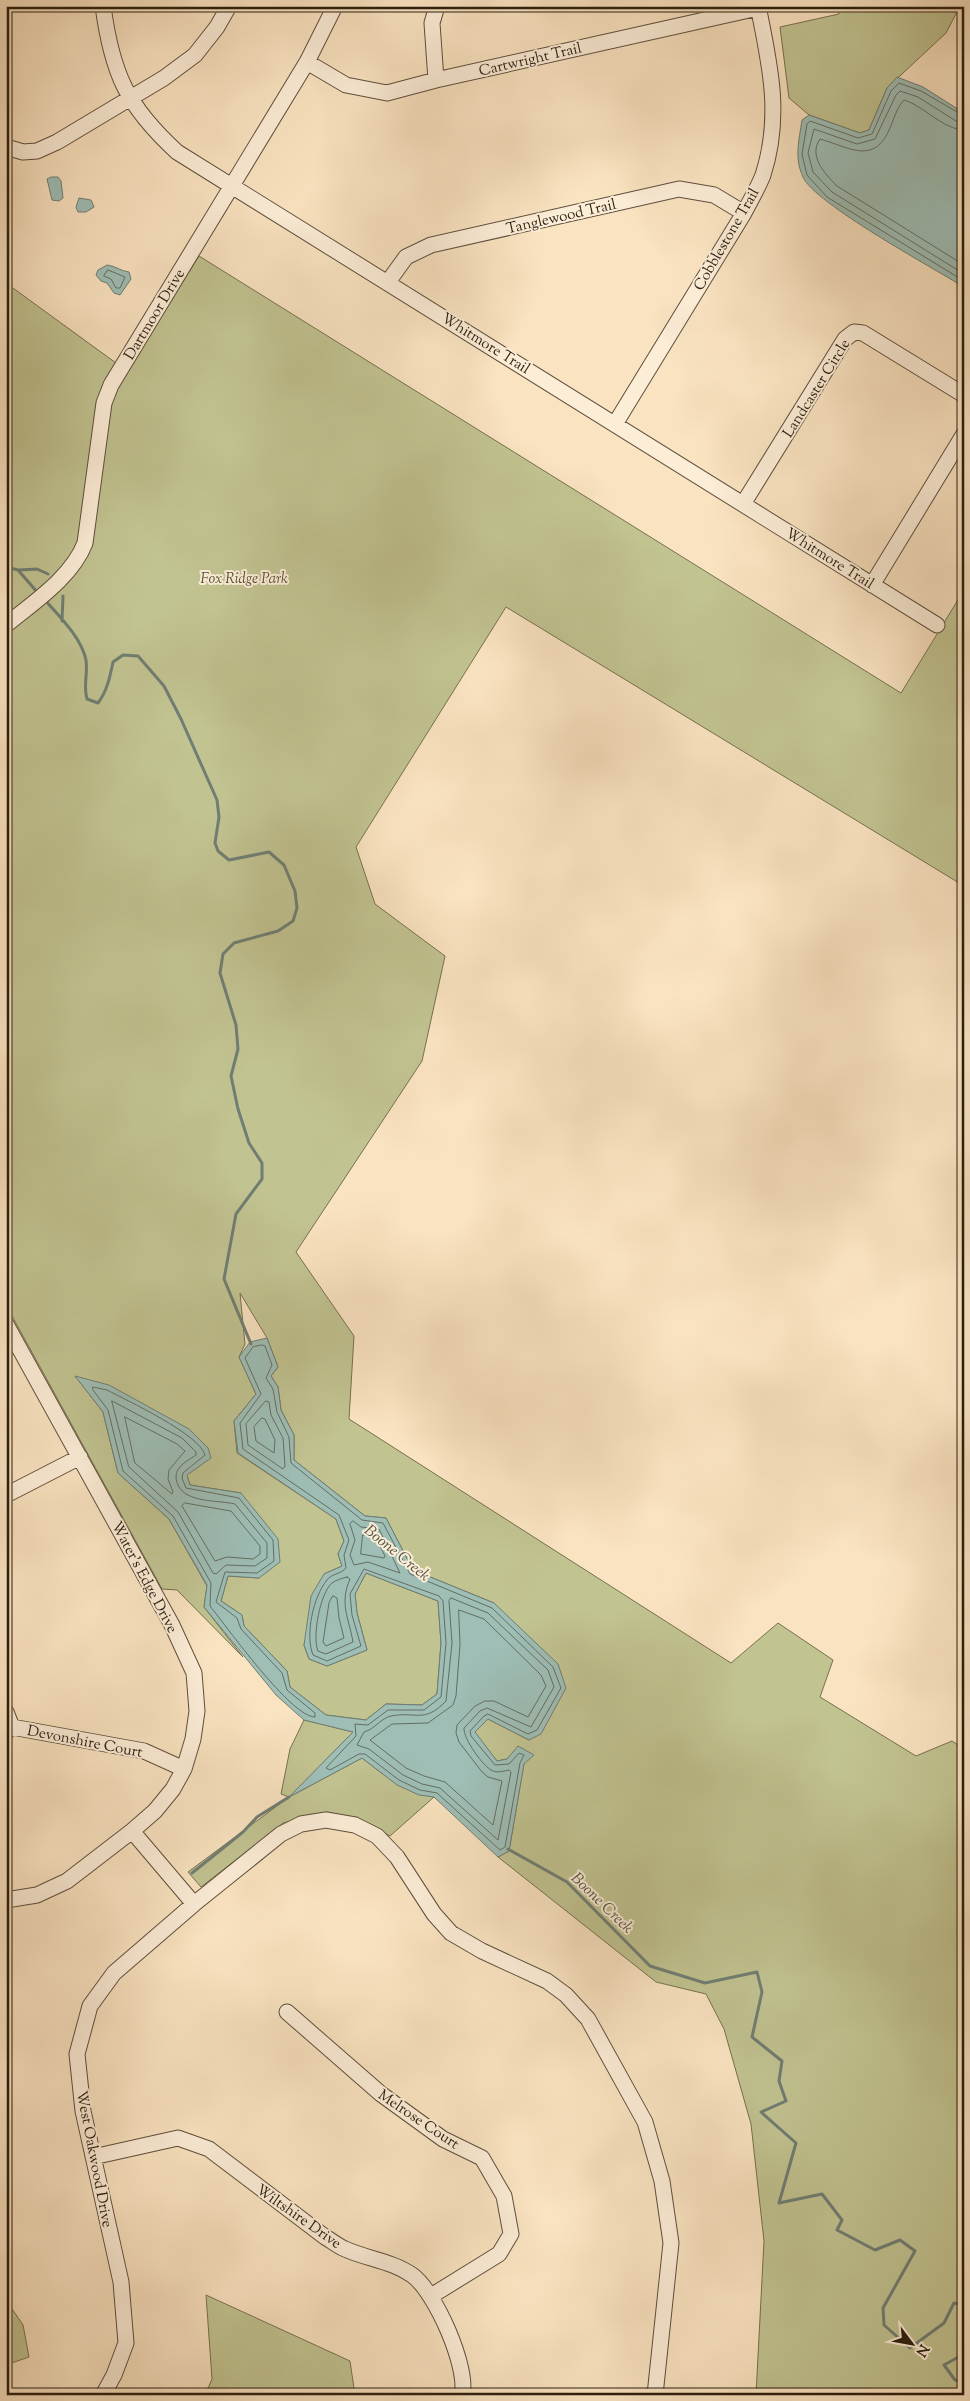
<svg xmlns="http://www.w3.org/2000/svg" width="970" height="2401" font-family="'Sorts Mill Goudy',serif">
<rect width="100%" height="100%" fill="#fae3c1"/>
<filter id="stains"><feTurbulence type="fractalNoise" baseFrequency=".004" numOctaves="4"/><feColorMatrix values="0 0 0 0 .2 0 0 0 0 .09 0 0 0 0 .02 0 0 0 .5 -.17"/></filter>
<radialGradient id="worn" r=".72"><stop offset=".6" stop-color="#630" stop-opacity="0"/><stop offset="1" stop-color="#630" stop-opacity=".3"/></radialGradient>
<!-- green -->
<path fill="#c1c391" stroke="#767050" d="M837,6H960L946,33L887,88L869,130L860,133L809,115L789,98L780,27L839,14Z
M199,256L901,693L964,590V886L506,607L356,847L375,904L445,956L422,1061L296,1252L354,1336L349,1419L731,1663L778,1623L833,1660L820,1697L916,1756L952,1741L964,1749V2395H756L764,2241L751,2124L724,2029L706,1994L656,1982L498,1857L509,1851L524,1763L507,1759L497,1761L474,1732L488,1719L529,1740L494,1603L413,1570L386,1518L365,1516L294,1460V1435L281,1410L278,1387L271,1376L278,1367L267,1338L240,1293L245,1344L239,1357L256,1394L234,1421L237,1453L336,1519L344,1541L338,1554L342,1566L324,1574L304,1645L309,1659L327,1666L367,1650L357,1613L355,1594L366,1573L438,1601L441,1643L437,1694L422,1705L386,1704L366,1720L326,1715L290,1687L287,1671L244,1626L242,1615L221,1601L228,1576L259,1578L241,1493L190,1485L187,1476L76,1377L103,1412L118,1473L169,1519L207,1586L204,1607L243,1657L177,1590L162,1589L6,1305V283L127,371Z
M304,1720L353,1732L291,1796L362,1758C385,1776 405,1792 434,1797L390,1836L360,1819L327,1812L283,1823L201,1887L188,1872L289,1797L281,1794L290,1749Z
M206,2295L350,2361L355,2395H205L212,2379Z
M6,2300L23,2325L29,2357L6,2365Z"/>
<!-- water -->
<path fill="#9ebeb6" stroke="#707e73" d="M897,77L923,87L964,113V287C933,268 814,203 803,177C794,158 799,140 802,120L809,115L860,133L869,130L887,88Z
M51,177H58L61,181L63,198L59,201L52,200L47,179Z
M79,198L91,200L94,207L86,212H78L76,207Z
M107,265C116,266 120,271 129,272L131,279L120,295L114,293L107,283L101,281L96,275L98,270Z
M267,1338L278,1367L271,1376L278,1387L281,1410L294,1435V1460L365,1516L386,1518L413,1570L494,1603L558,1664L566,1688L541,1734L529,1740L488,1719L475,1732L497,1761L507,1759L518,1746L534,1755L524,1764L509,1851L498,1857L434,1797L419,1795L397,1785L362,1758L289,1797L353,1732L304,1720L276,1695L204,1607L207,1585L169,1519L118,1473L103,1412L75,1376L109,1385L189,1429L208,1448L211,1458L187,1475L190,1485L241,1493L278,1539L280,1562L259,1578L228,1576L221,1601L242,1615L244,1626L287,1671L290,1687L326,1715L366,1720L386,1704L422,1705L437,1694L441,1643L438,1601L366,1573L355,1594L357,1613L367,1650L327,1666L309,1659L304,1645L311,1596L324,1574L342,1566L338,1554L344,1541L336,1519L238,1453L234,1421L256,1394L239,1357L250,1342Z"/>
<g fill="none" stroke-linecap="round" stroke-linejoin="round">
<!-- shore -->
<path stroke="#646e62" stroke-width="1" d="M964,116L921,91L899,83L891,91L872,134L858,138L810,121L807,124L802,154L807,175L827,197L964,281
M964,123L956,121L918,97L900,91L896,95L875,139L857,144L814,129L808,153L813,172L832,192L964,274
M964,130C942,129 924,106 904,100C897,107 894,119 890,128C874,166 849,147 820,139C808,156 825,174 837,186L964,265
M108,270L125,277L120,288H116L111,279L104,276Z
M262,1345L265,1346L272,1365L266,1378L273,1389L277,1412L289,1437L291,1463L362,1520L383,1523L410,1574L492,1608L553,1667L561,1688L537,1730L528,1734L488,1714L484,1716L470,1731L471,1736L495,1765L509,1764L519,1753L524,1755L520,1763L505,1847L500,1850L437,1793L420,1790L399,1780L365,1754H359L330,1770L326,1768L356,1736L355,1724L368,1725L388,1710H424L441,1697L446,1643L443,1601L439,1596L364,1569L350,1594L352,1615L361,1646L327,1661L313,1655C305,1635 313,1597 327,1580C331,1574 341,1574 346,1568L344,1555L349,1540L339,1515L243,1449L240,1423L261,1394L245,1358L253,1347Z
M93,1387L107,1390C128,1401 199,1434 205,1455L183,1473L182,1478L186,1488L239,1498L273,1540L274,1561L257,1573L225,1572L216,1602L237,1618L241,1629L282,1673L287,1690L315,1713V1717C291,1717 227,1627 210,1606L211,1583L173,1516L123,1471L108,1410L93,1390Z
M112,1401L182,1438L196,1452V1455C184,1463 171,1469 178,1485C186,1503 218,1500 235,1504L267,1543V1558L255,1566L226,1565L216,1574L213,1573L178,1512L129,1467Z
M266,1401L269,1402L271,1415L283,1438L285,1466L283,1469L248,1445L246,1424Z
M125,1417L177,1444L185,1451L169,1470L168,1479L173,1492L172,1494L135,1463Z
M262,1418L265,1419L275,1440L274,1453L256,1441L254,1427Z
M185,1503L231,1511L260,1546V1554L253,1559L227,1557L215,1561L182,1506Z
M353,1521L361,1527L379,1529L400,1573L368,1562L354,1565L350,1555L355,1540L350,1524Z
M363,1535L375,1536L385,1556L384,1558L361,1554Z
M347,1577L350,1579C339,1604 349,1618 353,1642L326,1654L318,1651C312,1637 320,1593 332,1583C336,1580 343,1578 347,1577Z
M333,1596L337,1598L339,1618L344,1638L326,1646L323,1642L329,1603Z
M451,1598L488,1613L548,1670L554,1687L531,1727L487,1708L480,1711L464,1728C463,1738 483,1767 493,1771C498,1773 504,1771 509,1770L511,1772L498,1840L440,1788L422,1784L403,1775L369,1749L357,1745L364,1732C375,1729 381,1718 391,1716C416,1711 424,1724 446,1701L452,1643L449,1601Z
M459,1610L484,1619L541,1675L546,1686L528,1717L494,1701H485L475,1706L457,1725L456,1733L459,1742L482,1772L488,1777L502,1781L493,1825L445,1782L424,1776L406,1768L370,1740L392,1724L428,1723L453,1705L456,1696L460,1645Z"/>
<!-- stream -->
<path stroke="#707e73" stroke-width="3" d="M6,567L18,570L38,593
M19,570L37,569L48,574
M44,599C59,616 81,637 86,660C88,674 83,686 87,699L98,703C107,691 110,677 113,662L123,655L138,656L164,686L181,719L217,800L219,817L215,843L218,851L229,860L269,852L284,865L295,891L297,908L293,921L278,931L234,943L223,954L220,973L236,1025L238,1049L231,1076L238,1109L249,1143L262,1163V1179L236,1214L224,1279L251,1344
M62,621L63,596
M508,1849L567,1882L650,1966L705,1983L757,1972L762,1992L752,2037L782,2061L779,2081L786,2101L761,2112L796,2143L779,2203L822,2194L842,2220L837,2230L875,2250L900,2240L915,2251L883,2308L884,2325L910,2348L944,2323L954,2303L964,2305
M192,1873L243,1832L257,1817L289,1797
M964,2354L944,2365L955,2380L964,2382"/>
<defs>
<path id="minor" d="M103,6C112,74 127,106 177,152L937,625
M307,62L346,85L387,93L436,80L758,8
M436,80L432,23L437,6
M6,147L23,152L37,151L57,142L164,78L195,55L217,27L229,6
M388,282L406,257L431,245L679,189L714,195L744,213
M615,424L744,213C750,201 758,188 763,175C782,116 770,65 758,6
M743,504L845,339L854,332L863,333L964,395
M872,585L964,434
M6,625C34,602 72,577 85,543L104,403L111,385L307,62L335,6
M6,1324L172,1625L194,1673L197,1711L193,1739L184,1769L173,1789L155,1811L132,1831L67,1881L37,1895L6,1900
M6,1495L80,1457
M6,1712L12,1727L6,1732
M12,1727L144,1751L184,1769
M132,1831L194,1904
M287,2012L381,2094L443,2139L482,2158L504,2196L511,2234L499,2254L431,2296
M93,2157L178,2138L209,2149L325,2237C332,2241 338,2246 345,2249C367,2259 392,2261 412,2275C435,2291 469,2368 462,2395
M103,2395L114,2375L126,2343L121,2282L83,2111L77,2054L90,2006L114,1973L194,1904L281,1834L301,1824L326,1820L355,1825L377,1836L397,1857L434,1914L451,1933L482,1951L547,1981L566,1995L588,2019L645,2122L662,2181L671,2243L655,2395"/>
</defs>
<!-- minor casing -->
<use href="#minor" stroke="#5e4f3c" stroke-width="17"/>
<!-- minor -->
<use href="#minor" stroke="#fcedd7" stroke-width="15"/>
</g>
<g text-anchor="middle" stroke-width="4" stroke-linejoin="round" paint-order="stroke">
<!-- street labels -->
<g font-size="15" fill="#2a1e0f" stroke="#fcedd7">
<text transform="translate(530 59) rotate(-13)" y="5">Cartwright Trail</text>
<text transform="translate(561 216) rotate(-13)" y="5">Tanglewood Trail</text>
<text transform="translate(726 239) rotate(-60)" y="5">Cobblestone Trail</text>
<text transform="translate(154 314) rotate(-59)" y="5">Dartmoor Drive</text>
<text transform="translate(486 343) rotate(32)" y="5">Whitmore Trail</text>
<text transform="translate(816 388) rotate(-58)" y="5">Landcaster Circle</text>
<text transform="translate(830 558) rotate(32)" y="5">Whitmore Trail</text>
<text transform="translate(145 1577) rotate(62)" y="5">Water’s Edge Drive</text>
<text transform="translate(85 1741) rotate(11)" y="5">Devonshire Court</text>
<text transform="translate(419 2119) rotate(34)" y="5">Melrose Court</text>
<text transform="translate(95 2159) rotate(79)" y="5">West Oakwood Drive</text>
<text transform="translate(299 2216) rotate(35)" y="5">Wiltshire Drive</text>
</g>
<!-- park labels -->
<g font-size="15" font-style="italic" fill="#575036" stroke="#fcedd7">
<text x="244" y="583">Fox Ridge Park</text>
</g>
<!-- water labels -->
<g font-size="16" font-style="italic" fill="#535649" stroke="#fcedd7">
<text transform="translate(398 1552) rotate(39)" y="6">Boone Creek</text>
<text transform="translate(603 1902) rotate(44)" y="6">Boone Creek</text>
</g>
</g>
<!-- margin -->
<rect width="970" height="2401" fill="none" stroke="#fae3c1" stroke-width="25"/>
<rect x="8" y="8" width="955" height="2386" fill="none" stroke="#2a1e0f" stroke-width="2.5"/>
<rect x="12" y="12" width="945" height="2376" fill="none" stroke="#2a1e0f"/>
<!-- north arrow -->
<g transform="translate(912 2344) rotate(122)" stroke="#fcedd7" stroke-width="4" paint-order="stroke">
<path d="M0-4L9 19L0 12L-9 19Z" fill="#2a1e0f"/>
<text y="-8" font-size="14" font-weight="bold" text-anchor="middle" fill="#2a1e0f">N</text>
</g>
<rect width="100%" height="100%" filter="url(#stains)"/>
<rect width="100%" height="100%" fill="url(#worn)"/>
</svg>
